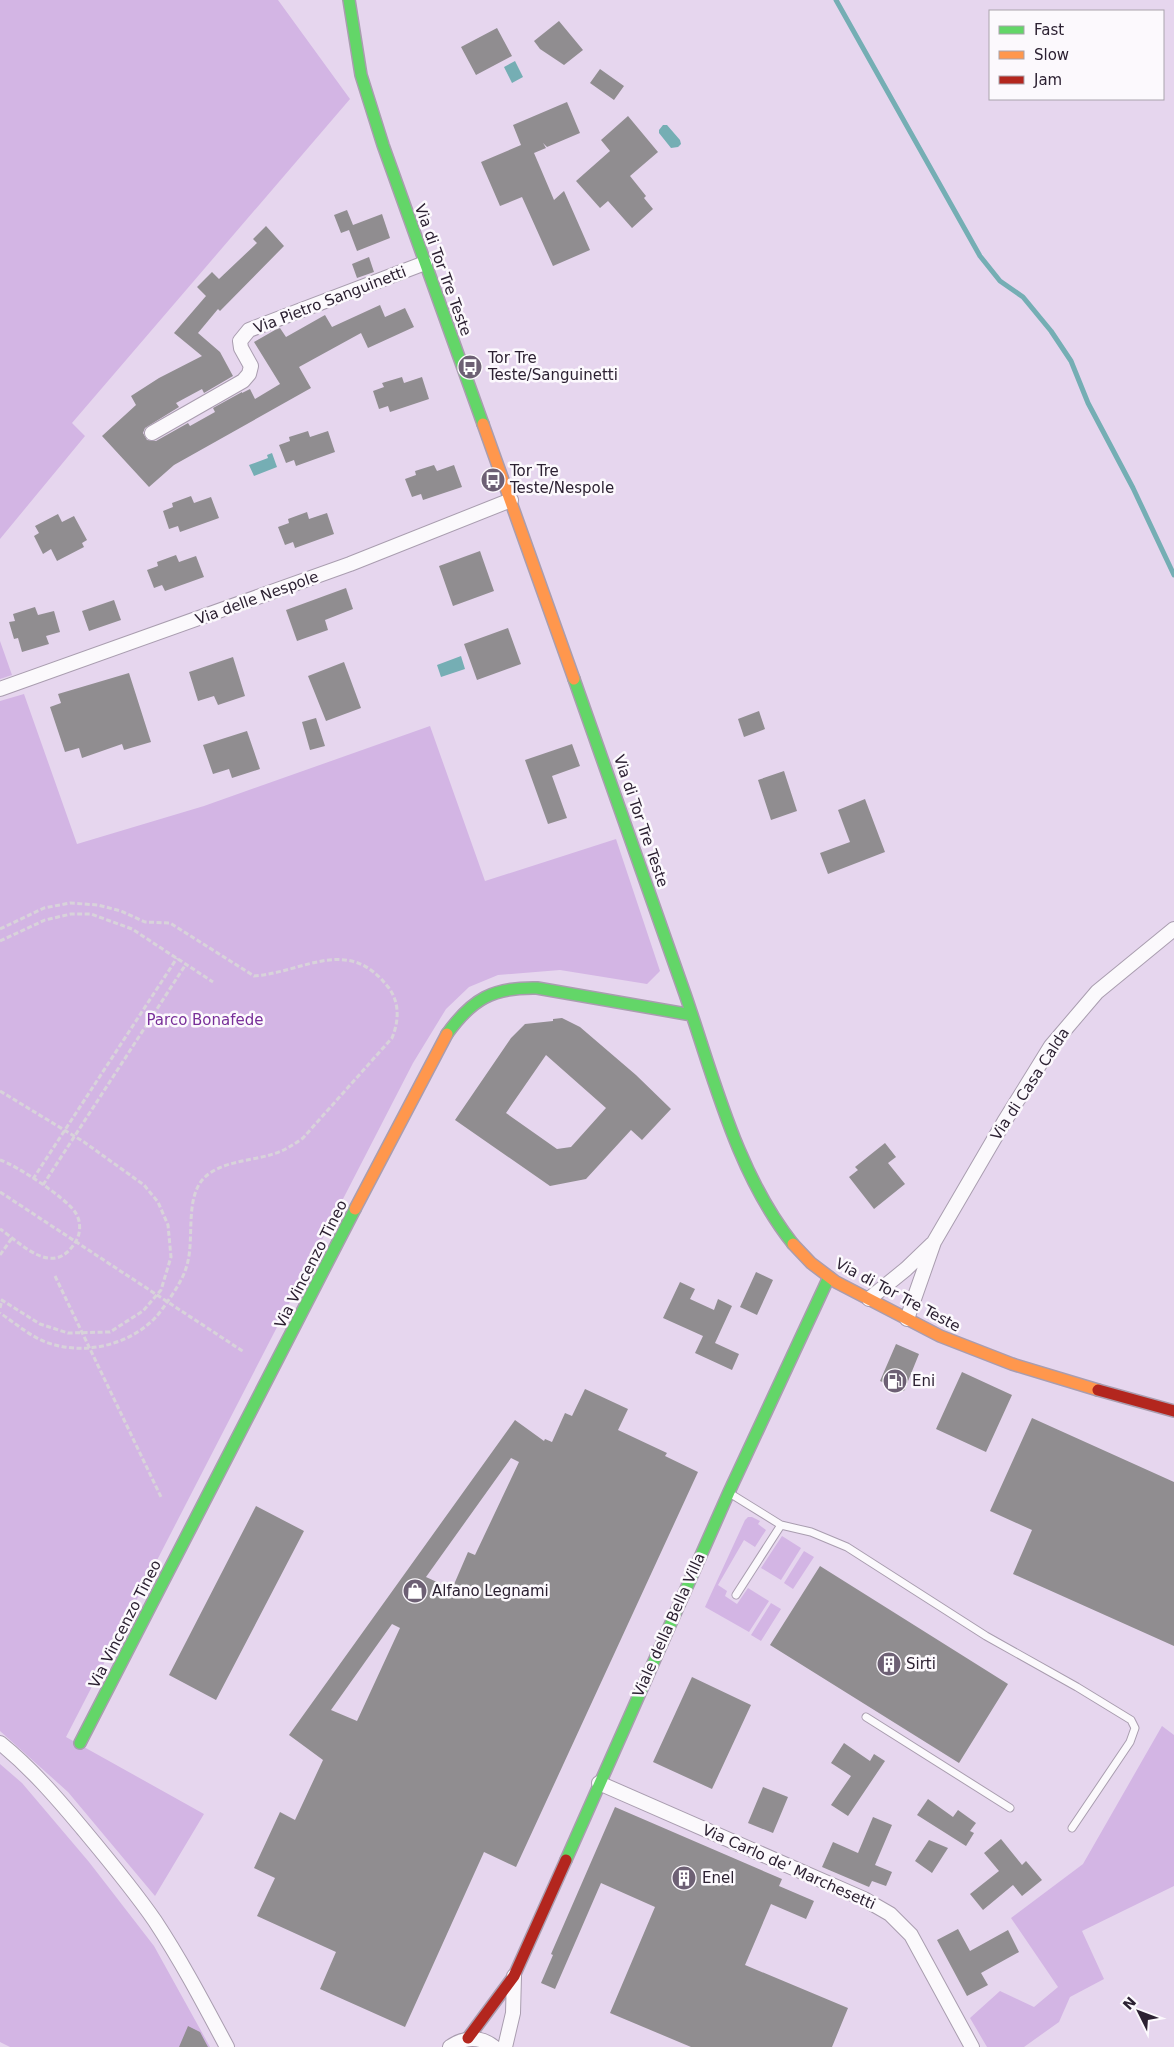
<svg xmlns="http://www.w3.org/2000/svg" width="1174" height="2047" font-family="'DejaVu Sans',sans-serif">
<rect width="100%" height="100%" fill="#e6d6ee"/>
<!-- green -->
<path fill="#d3b5e4" d="M0,0H278L350,99L72,423L85,436L0,539Z
M0,641L12,675L0,679Z
M24,694L77,844L204,806L430,726L485,881L616,839L660,971L647,984L560,970L498,975L469,987L446,1009L413,1063L66,1737L204,1814L155,1896L68,1792L0,1731V701Z
M748,1517H752L760,1521L758,1524L766,1530L755,1547L744,1540L718,1585L727,1591L725,1596L737,1604L748,1588L769,1601L749,1632L705,1607L745,1520Z
M782,1536L801,1548L781,1580L761,1568Z
M804,1551L814,1557L793,1589L784,1583Z
M771,1603L781,1609L761,1641L751,1635Z
M1162,1726L1174,1735V1886L1082,1931L1104,1979L1070,1997L1059,2022L1024,2047H987L970,2018L1000,1991L1034,2007L1058,1987L1011,1918L1083,1864Z
M0,1764L22,1783L89,1862L154,1946L210,2047H10L0,2042Z"/>
<!-- water -->
<path fill="#75aeb4" d="M515,61L523,77L512,83L504,67Z
M663,125H667L680,140L681,144L678,147L671,148L659,133V130Z
M272,453L277,467L254,476L249,465L268,458L267,455Z
M461,656L465,669L441,677L437,665Z"/>
<g fill="none" stroke-linecap="round" stroke-linejoin="round">
<!-- stream -->
<path stroke="#75aeb4" stroke-width="5" d="M836,0L980,256L1000,281L1023,297L1051,331L1071,361L1088,403L1133,488L1174,575"/>
</g>
<!-- building -->
<path fill="#908d90" fill-rule="evenodd" d="M559,21L583,50L564,65L540,49L534,41Z
M497,28L512,56L476,75L461,47Z
M600,69L624,86L614,100L590,83Z
M567,102L580,133L547,147L543,143L546,148L534,153L554,200L564,191L590,250L553,266L522,197L500,206L481,162L521,145L513,125Z
M628,116L658,152L630,176L646,196L644,198L653,209L632,228L608,201L600,208L576,181L610,151L601,140Z
M347,210L353,225L382,214L390,238L357,251L349,230L341,233L334,215Z
M266,226L284,246L220,311L218,309L198,333L220,352L233,376L204,393L202,389L176,403L179,407L145,428L143,433L147,440L156,441L188,423L190,426L215,412L213,408L242,392V393L250,389L255,399L280,384L254,342L275,330L280,328L286,337L325,315L332,327L380,305L385,317L405,308L414,327L368,348L361,333L299,367L311,388L174,465L149,487L102,436L136,405L131,396L159,378L202,356L174,333L206,296L197,287L212,272L219,279L257,243L253,239Z
M369,257L374,272L357,278L352,264Z
M402,377L404,383L422,377L429,399L390,412L388,406L379,409L373,391L384,387L382,383Z
M308,431L310,437L328,431L335,452L296,466L294,460L286,463L279,445L290,441L289,437Z
M434,465L437,471L454,465L462,487L423,500L421,494L412,497L405,479L416,475L415,471Z
M191,496L194,503L211,497L219,518L180,532L178,526L169,529L163,511L173,507L172,503Z
M307,512L309,519L327,513L334,534L295,548L293,542L285,545L278,527L289,523L288,519Z
M58,514L62,522L74,516L87,540L82,543L84,547L57,561L51,549L43,554L34,536L39,533L35,526Z
M480,551L494,591L453,606L439,566Z
M176,555L179,562L196,556L204,577L165,591L162,585L154,588L147,570L158,566L157,562Z
M346,588L353,609L325,620L328,630L297,641L286,610Z
M114,600L121,620L89,631L82,611Z
M35,607L38,615L54,611L60,632L46,636L49,644L22,652L18,638L14,639L9,622L15,621L13,614Z
M508,628L521,664L477,680L464,644Z
M233,657L245,696L218,705L214,696L198,701L189,672Z
M344,662L361,708L326,721L308,676Z
M129,673L151,742L124,750L122,744L82,758L79,748L65,752L50,707L61,703L58,694Z
M759,711L765,729L744,737L738,719Z
M316,718L325,746L310,750L302,722Z
M247,731L260,769L232,778L229,769L213,774L203,745Z
M572,744L580,766L552,776L567,818L548,824L525,760Z
M784,771L797,811L771,820L758,780Z
M865,799L885,852L828,874L820,853L850,842L838,810Z
M562,1018L580,1027L636,1075L671,1109L642,1140L631,1130L586,1179L550,1186L455,1120L511,1038L525,1024L553,1021V1019ZM546,1055L606,1108L571,1147L557,1149L506,1113Z
M885,1143L896,1157L888,1163L905,1184L874,1209L849,1177L858,1170L855,1167Z
M756,1272L773,1280L757,1315L740,1307Z
M680,1282L695,1289L690,1299L714,1310L718,1299L732,1306L715,1343L739,1354L732,1370L695,1353L703,1336L663,1318Z
M896,1344L919,1354L904,1391L880,1381Z
M962,1372L1012,1395L986,1452L936,1429Z
M585,1389L628,1409L618,1430L667,1453L665,1456L698,1472L516,1867L484,1852L405,2027L320,1989L336,1952L257,1916L275,1878L254,1868L280,1812L295,1820L323,1760L289,1735L515,1420L544,1441L545,1439L552,1442L565,1413L572,1416ZM511,1458L519,1462L475,1555L468,1552L452,1589L426,1577ZM392,1624L400,1628L357,1721L331,1710Z
M1032,1418L1174,1482V1646L1013,1574L1032,1530L990,1511Z
M256,1506L304,1531L216,1700L169,1675Z
M820,1566L1008,1684L959,1763L770,1645Z
M692,1677L751,1705L712,1789L653,1762Z
M844,1743L870,1761L874,1754L885,1761L848,1816L831,1805L851,1776L831,1763Z
M763,1787L788,1797L773,1833L748,1823Z
M928,1799L953,1817L958,1810L976,1823L970,1831L974,1833L966,1846L917,1815Z
M615,1807L782,1879L779,1886L814,1901L806,1919L771,1904L745,1965L848,2008L832,2047H691L610,2013L655,1907L601,1883L555,1989L541,1983L553,1955L551,1954Z
M873,1817L892,1825L875,1865L892,1872L886,1886L872,1881L869,1887L822,1867L833,1842L858,1853Z
M1001,1839L1022,1865L1026,1861L1042,1880L1022,1896L1013,1885L983,1910L970,1894L999,1871L984,1853Z
M929,1840L948,1848L932,1873L915,1861Z
M958,1929L970,1951L1008,1930L1019,1952L981,1973L988,1985L967,1996L937,1940Z
M188,2026L200,2032L208,2047H179Z"/>
<g fill="none" stroke-linecap="round" stroke-linejoin="round">
<defs>
<path id="lane" d="M731,1494L781,1525L811,1532L847,1547L986,1636L1077,1687L1131,1720L1135,1728L1130,1742L1072,1828
M736,1595L781,1525
M866,1717L1010,1808"/>
<path id="street" d="M152,433L243,381L249,374L251,366L241,348L240,341L249,330L425,263
M0,689L350,564L511,500
M869,1299L906,1269L932,1244
M907,1319L934,1242L1004,1122L1051,1046L1097,992L1174,929
M0,1743C31,1768 57,1798 82,1828C107,1858 133,1889 155,1921C182,1962 204,2004 227,2047
M599,1783L864,1899L890,1914L911,1935L972,2047
M450,2047C464,2037 480,2036 494,2047
M505,2047L513,2013L514,1976"/>
<path id="fast" d="M349,0L361,75L383,145L483,424
M574,679C612,784 649,889 685,994C714,1078 737,1174 793,1244
M447,1034C472,999 493,987 537,988L692,1015
M80,1743L355,1209
M566,1860L729,1492L829,1277"/>
<path id="slow" d="M483,424L574,679
M355,1209L447,1034
M793,1244L811,1263L836,1282L940,1336L1012,1364L1098,1390"/>
<path id="jam" d="M1098,1390L1174,1411
M468,2038L514,1976L566,1860"/>
</defs>
<!-- lane casing -->
<use href="#lane" stroke="#a99daf" stroke-width="9"/>
<!-- street casing -->
<use href="#street" stroke="#a99daf" stroke-width="16"/>
<!-- fast casing -->
<use href="#fast" stroke="#a99daf" stroke-width="14"/>
<!-- slow casing -->
<use href="#slow" stroke="#a99daf" stroke-width="14"/>
<!-- jam casing -->
<use href="#jam" stroke="#a99daf" stroke-width="14"/>
<!-- path -->
<path stroke="#d8d3da" stroke-width="3" stroke-dasharray="5 2.5" stroke-linecap="butt" d="M0,929L44,908L70,903L98,905L121,911L145,922L170,923L254,976C305,972 348,935 388,987C400,1002 399,1021 392,1038L303,1138C293,1145 284,1151 273,1154C252,1161 222,1161 205,1177C185,1196 194,1235 188,1261C185,1275 178,1286 170,1298C165,1305 160,1313 154,1319C129,1344 89,1354 55,1345C34,1340 18,1325 0,1313
M0,941L45,920L71,914H91L132,929L213,982
M0,1091L84,1142L144,1185L158,1202L168,1225L171,1257L161,1290L143,1311L110,1332L68,1333L40,1324L0,1299
M0,1160C16,1165 66,1198 75,1212C81,1220 81,1233 76,1241C54,1279 23,1245 0,1229
M33,1179L177,958
M43,1185L186,964
M0,1192L244,1352
M0,1255L12,1238
M55,1276L162,1499
M0,1308L2,1300"/>
<!-- lane -->
<use href="#lane" stroke="#fbf9fc" stroke-width="7"/>
<!-- street -->
<use href="#street" stroke="#fbf9fc" stroke-width="14"/>
<!-- fast -->
<use href="#fast" stroke="#63d668" stroke-width="11"/>
<!-- slow -->
<use href="#slow" stroke="#ff974d" stroke-width="11"/>
<!-- jam -->
<use href="#jam" stroke="#b3261e" stroke-width="11"/>
</g>
<!-- icons -->
<defs>
<symbol id="bus-disc" viewBox="-11 -11 22 22"><circle r="9.5" fill="#6d6074" stroke="#fcf9fd"/><path d="M-5-6H5V4H4V6H2V4H-2V6H-4V4H-5ZM-3.5-4V0h7V-4ZM-3.5 1.2v1.5H-2V1.2ZM2 1.2v1.5H3.5V1.2Z" fill="#fff"/></symbol>
<symbol id="fuel-disc" viewBox="-11 -11 22 22"><circle r="9.5" fill="#6d6074" stroke="#fcf9fd"/><path d="M-5.5-6h7V0h2V4h1.3V-2.5L3-4.5l.8-.8L6-3V5H2.5V1h-1V6h-7ZM-4.2-4.7v3.2H.2V-4.7Z" fill="#fff"/></symbol>
<symbol id="shop-disc" viewBox="-11 -11 22 22"><circle r="9.5" fill="#6d6074" stroke="#fcf9fd"/><path d="M-5-2.5h2.3a2.7 3.5 0 0 1 5.4 0H5L5.5 6h-11ZM-1.5-2.5h3a1.5 2.3 0 0 0-3 0Z" fill="#fff"/></symbol>
<symbol id="building-disc" viewBox="-11 -11 22 22"><circle r="9.5" fill="#6d6074" stroke="#fcf9fd"/><path d="M-4-6H4V6H1V3H-1V6H-4ZM-2.5-4.3h1.7v1.8h-1.7ZM.8-4.3h1.7v1.8H.8ZM-2.5-1h1.7V.8h-1.7ZM.8-1h1.7V.8H.8Z" fill="#fff"/></symbol>
</defs>
<g fill-rule="evenodd">
<use href="#bus-disc" x="456" y="353" width="28" height="28"/>
<use href="#bus-disc" x="479" y="466" width="28" height="28"/>
<use href="#fuel-disc" x="881" y="1367" width="28" height="28"/>
<use href="#shop-disc" x="401" y="1577" width="28" height="28"/>
<use href="#building-disc" x="875" y="1650" width="28" height="28"/>
<use href="#building-disc" x="670" y="1864" width="28" height="28"/>
</g>
<g text-anchor="middle" stroke-width="5" stroke-linejoin="round" paint-order="stroke">
<!-- street labels -->
<g font-size="15" fill="#2c2132" stroke="#fcf9fd">
<text transform="translate(443 270) rotate(70)" y="5">Via di Tor Tre Teste</text>
<text transform="translate(330 300) rotate(-21)" y="5">Via Pietro Sanguinetti</text>
<text transform="translate(257 598) rotate(-20)" y="5">Via delle Nespole</text>
<text transform="translate(641 821) rotate(71)" y="5">Via di Tor Tre Teste</text>
<text transform="translate(1030 1084) rotate(-57)" y="5">Via di Casa Calda</text>
<text transform="translate(311 1264) rotate(-63)" y="5">Via Vincenzo Tineo</text>
<text transform="translate(898 1295) rotate(28)" y="5">Via di Tor Tre Teste</text>
<text transform="translate(125 1624) rotate(-63)" y="5">Via Vincenzo Tineo</text>
<text transform="translate(669 1625) rotate(-66)" y="5">Viale della Bella Villa</text>
<text transform="translate(789 1867) rotate(24)" y="5">Via Carlo de' Marchesetti</text>
</g>
<!-- poi labels -->
<g font-size="15" fill="#2c2132" stroke="#fcf9fd" text-anchor="start">
<text x="488" y="363">Tor Tre<tspan x="488" dy="17">Teste/Sanguinetti</tspan></text>
<text x="510" y="476">Tor Tre<tspan x="510" dy="17">Teste/Nespole</tspan></text>
<text x="912" y="1386">Eni</text>
<text x="432" y="1596">Alfano Legnami</text>
<text x="906" y="1669">Sirti</text>
<text x="702" y="1883">Enel</text>
</g>
<!-- park labels -->
<g font-size="15" fill="#782f99" stroke="#fcf9fd">
<text x="205" y="1025">Parco Bonafede</text>
</g>
</g>
<!-- legend -->
<rect x="989" y="10" width="175" height="90" fill="#fcf9fd" stroke="#a9a3ac"/>
<rect x="999" y="26" width="25" height="8" fill="#63d668" stroke="#a9a3ac"/>
<text x="1034" y="35" font-size="15" fill="#2c2132">Fast</text>
<rect x="999" y="51" width="25" height="8" fill="#ff974d" stroke="#a9a3ac"/>
<text x="1034" y="60" font-size="15" fill="#2c2132">Slow</text>
<rect x="999" y="76" width="25" height="8" fill="#b3261e" stroke="#a9a3ac"/>
<text x="1034" y="85" font-size="15" fill="#2c2132">Jam</text>
<!-- north arrow -->
<g transform="translate(1139 2012) rotate(312)" stroke="#fcf9fd" stroke-width="4" paint-order="stroke">
<path d="M0-4L9 19L0 12L-9 19Z" fill="#2c2132"/>
<text y="-8" font-size="14" font-weight="bold" text-anchor="middle" fill="#2c2132">N</text>
</g>
</svg>
